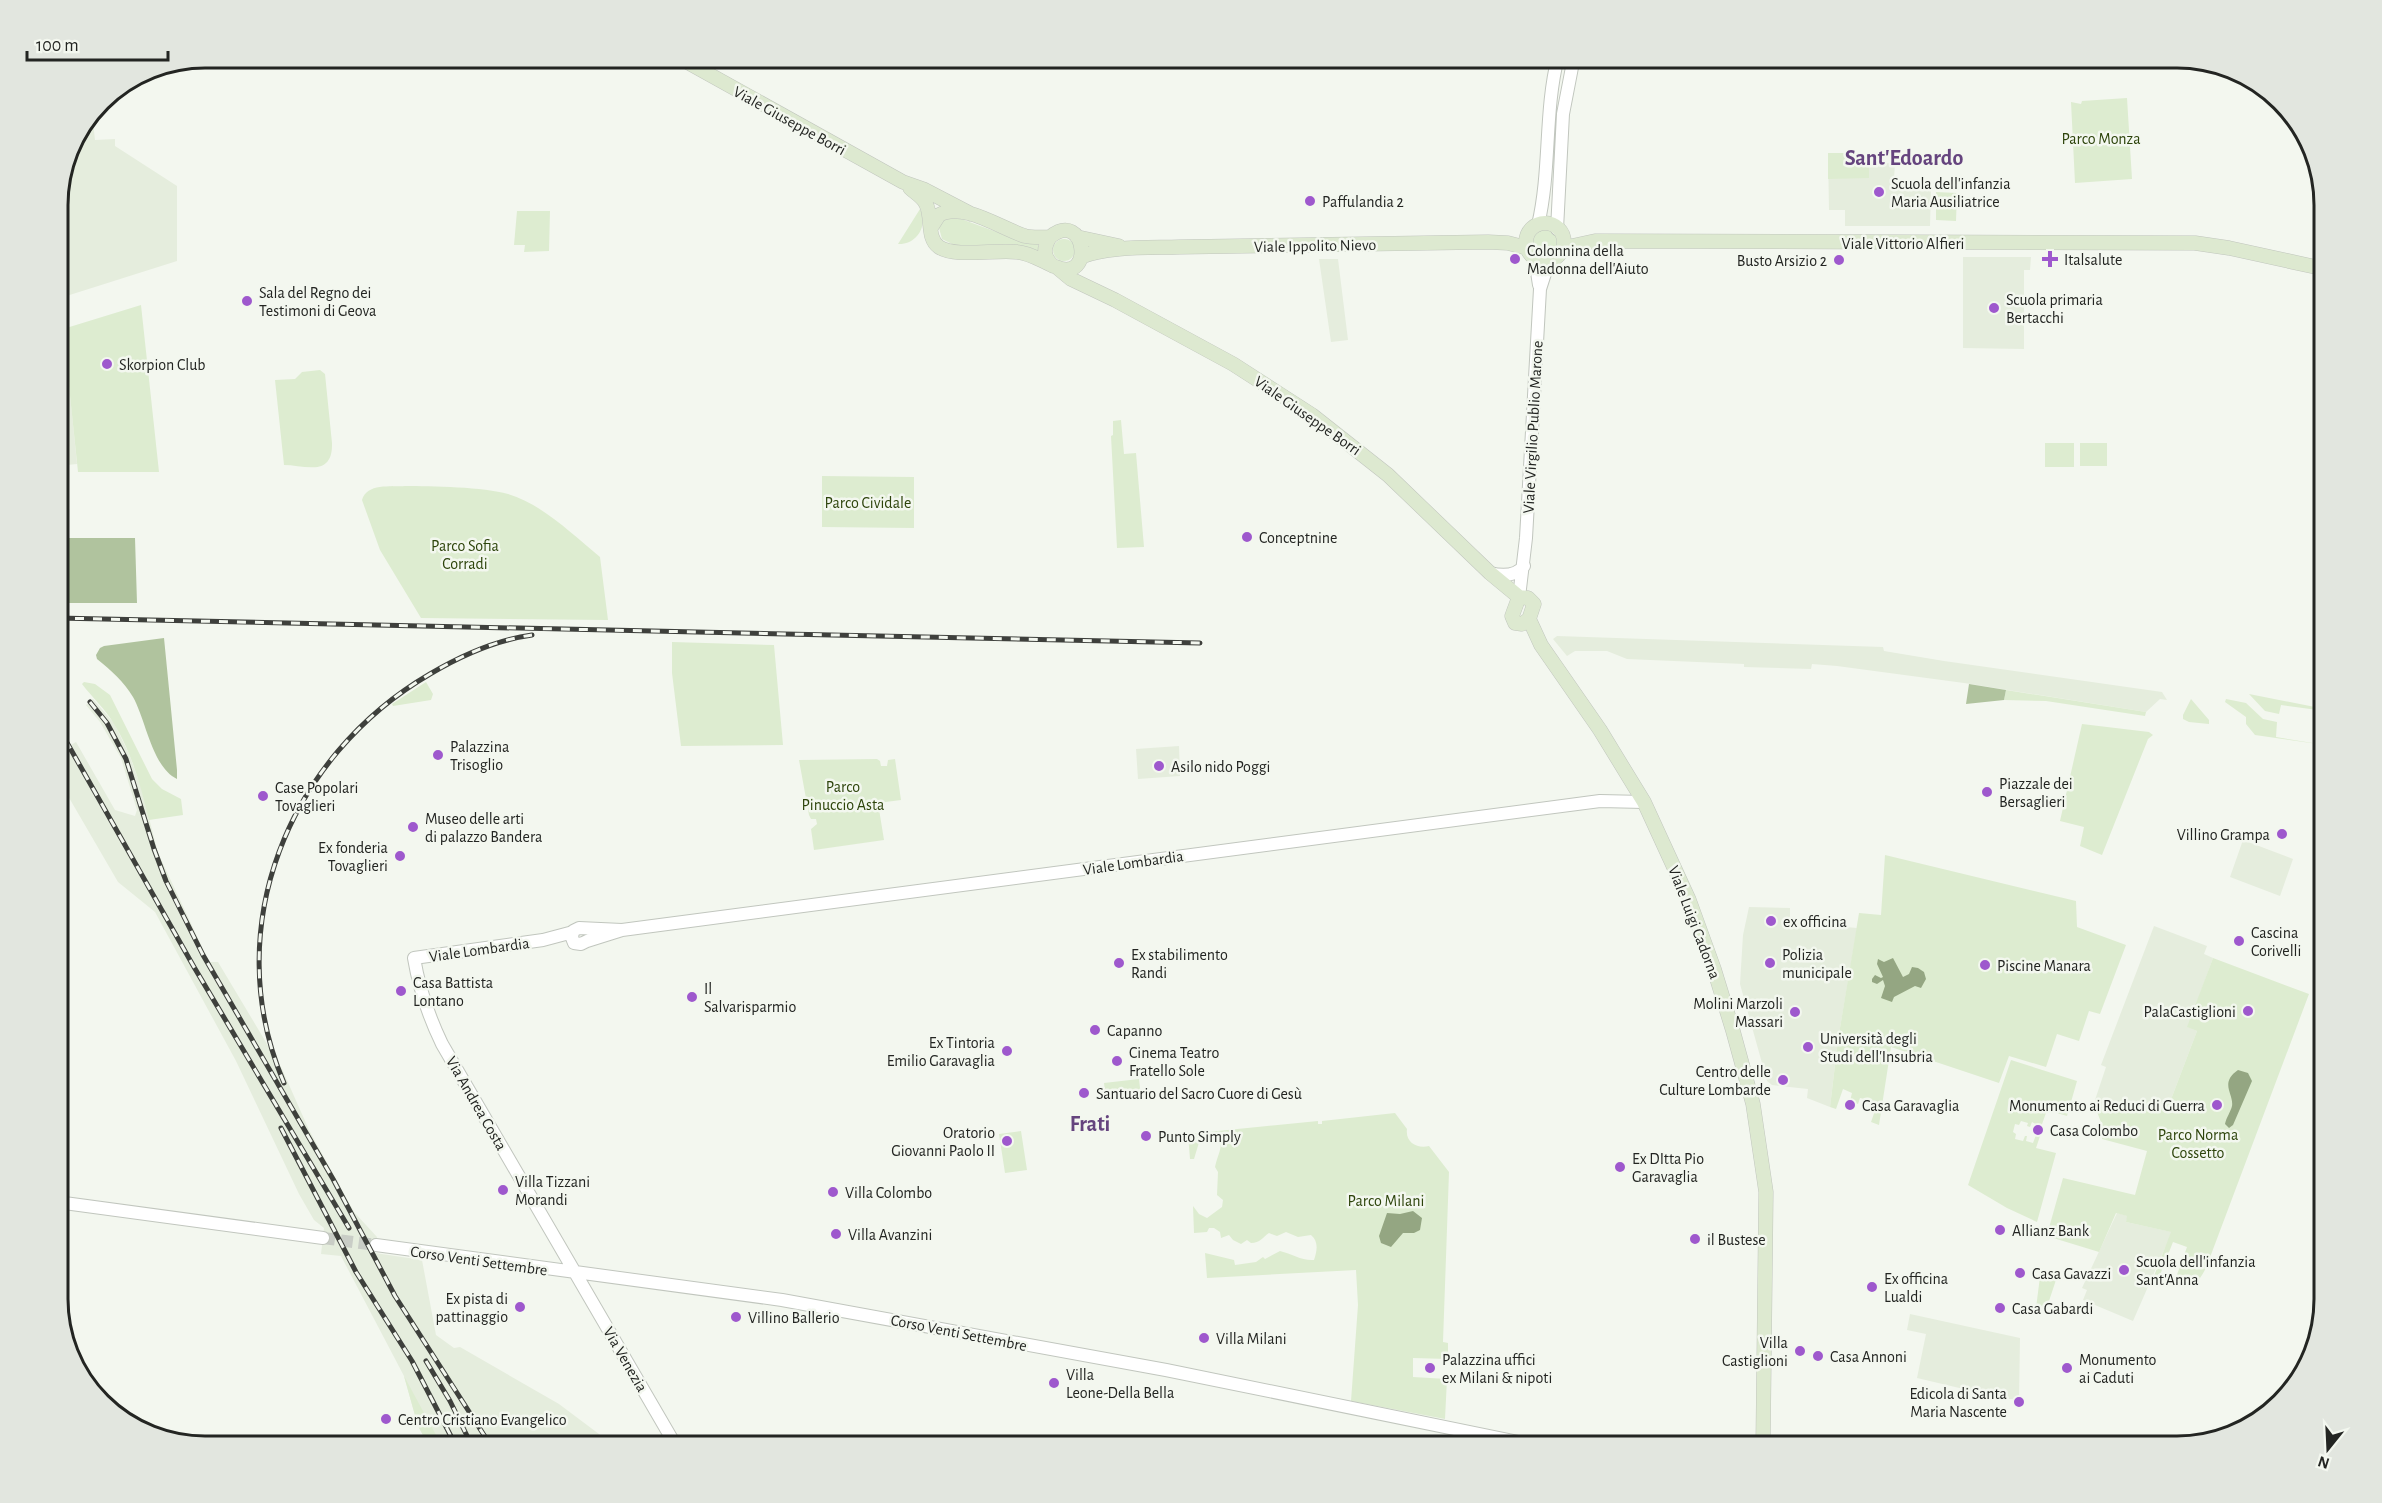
<svg xmlns="http://www.w3.org/2000/svg" width="2382" height="1503" font-family="'Alegreya Sans',sans-serif">
<rect width="100%" height="100%" fill="#f3f7ef"/>
<!-- built -->
<path fill="#e5eddd" d="M92,113L95,140L115,139V146L177,186V261L57,299V195L68,148Z
M1828,153H1869V164L1895,163L1894,179L1917,180V184L1931,188L1930,226H1845V210H1829Z
M1963,257H2031L2030,270H2024V349L1963,348Z
M1319,259H1338L1348,340L1331,342Z
M63,324L77,464L57,466V326Z
M1557,636L1883,647L1884,651L1944,661L2162,692L2167,700L2160,699L2146,712L1964,683L1837,666L1812,664L1811,669L1744,667V664L1627,659L1607,651H1575L1567,656L1553,639Z
M93,699L114,723L129,754L141,787L158,853L209,962H218L282,1069L309,1130L354,1212L377,1237L375,1253L422,1260L436,1335L454,1348L460,1347L559,1404L615,1446H429L418,1426L404,1376L341,1256L321,1254L324,1228L314,1220L299,1194L236,1061L155,912L118,882L57,777V753L76,742L115,810L135,816L137,810L121,758L100,722L86,705Z
M1179,746L1180,776L1138,779L1136,749Z
M2243,840L2293,859L2280,896L2230,877Z
M1749,907L1790,908V922L1857,928L1838,1040L1830,1107L1807,1098L1808,1089L1772,1085L1767,1081L1740,984L1743,935Z
M2154,926L2207,946L2204,954L2213,958L2188,1027L2197,1031L2170,1102L2092,1109L2106,1067L2101,1065Z
M2117,1213L2128,1216L2126,1222L2172,1232L2133,1321L2083,1300L2087,1290L2082,1288Z
M1910,1314L2020,1338L2019,1399H2006L1917,1378L1926,1334L1907,1330Z"/>
<!-- green -->
<path fill="#ddecd0" d="M2127,98L2132,179L2075,183L2071,102L2081,104L2082,101Z
M1828,153H1869V178L1828,179Z
M1936,192L1957,193L1956,221L1936,220Z
M920,209C929,226 916,245 898,244Z
M517,211H550L549,251L524,252L525,245H514Z
M953,216L1019,240L1038,243V251L953,246L952,244L942,239L939,228L943,220Z
M1531 242a13 13 0 1 1 26 0a13 13 0 1 1-26 0Z
M1053 250a11 11 0 1 1 22 0a11 11 0 1 1-22 0Z
M141,305L159,472H78L63,329Z
M320,370L325,374L332,443C333,478 304,465 284,465L275,380L295,379L302,372Z
M1121,420L1124,454L1136,453L1144,547L1117,548L1111,436L1113,435V421Z
M2045,443H2074V467H2045Z
M2080,443H2107V466H2080Z
M822,476L914,477V528L822,527Z
M405,486C432,486 484,487 508,494C542,504 572,534 600,557L608,620L421,618L380,550L362,500C367,483 390,487 405,486Z
M672,642L774,645L783,745L681,746L672,673Z
M84,682L95,684L110,695L152,779L162,789L181,799L183,815L149,820C141,787 132,753 114,724C106,710 92,697 82,684Z
M426,682L433,694L431,700L393,706L392,704Z
M2006,690L2146,712L2145,716L2046,701L2004,700Z
M2249,694L2325,709V711L2281,705L2279,714L2265,711Z
M2191,699L2209,720V724L2189,722L2183,719V715Z
M2226,699L2246,703L2263,719L2277,722L2276,737L2325,745L2255,735L2246,724V717L2225,702Z
M2082,724L2149,732L2153,735L2148,739L2102,855L2080,846L2084,827L2060,821Z
M877,759L880,761L881,766H887L888,760L895,759L901,800L878,803L884,840L814,850L811,829L817,824L816,819H811L809,815L799,760Z
M1885,855L2076,901L2077,927L2126,945L2100,1014L2089,1011L2079,1041L2057,1034L2046,1067L2009,1056L1999,1083L1891,1047L1879,1125L1871,1122L1878,1102L1860,1098L1858,1104L1850,1101L1852,1093L1843,1089L1836,1109L1830,1107L1838,1040L1859,913L1881,915Z
M2213,958L2309,994L2206,1268C2197,1284 2194,1290 2174,1283L2187,1247L2173,1242L2165,1262L2163,1261L2161,1266L2163,1267L2159,1278L2154,1276L2171,1232L2126,1222L2127,1216L2116,1213L2099,1252L2050,1237L2047,1235L2063,1178L2135,1195L2147,1151L2102,1139V1125L2096,1109L2170,1102L2197,1031L2187,1027Z
M2011,1060L2077,1081L2067,1116L2047,1110L2041,1127L2032,1122L2030,1127L2027,1126L2028,1123L2021,1121L2019,1125L2015,1124L2013,1132L2016,1134L2015,1139L2023,1141L2025,1136H2027L2026,1141L2033,1143L2036,1135L2040,1136L2036,1148L2056,1153L2037,1222L2007,1208L1968,1185Z
M1139,1079L1141,1097L1106,1101L1104,1083Z
M1395,1113L1407,1129C1405,1143 1418,1149 1429,1146L1449,1172L1443,1342L1448,1343V1359L1413,1358V1377L1447,1379L1445,1419L1351,1401L1358,1305L1356,1270L1207,1278L1205,1253L1234,1260L1235,1265L1256,1262L1263,1257L1265,1259L1280,1251C1292,1254 1302,1261 1314,1260C1317,1251 1319,1242 1311,1235L1298,1237L1286,1232L1277,1236L1269,1233C1263,1237 1260,1243 1251,1243L1247,1240L1241,1244L1233,1240L1229,1235L1221,1238L1220,1232L1214,1228H1209L1207,1232L1194,1233L1193,1206L1199,1214L1207,1218L1222,1207L1223,1200L1217,1195L1218,1172L1215,1167C1219,1148 1231,1136 1200,1139L1194,1159H1190L1188,1134L1318,1121V1124H1322V1121Z
M1021,1131L1027,1170L1005,1173L999,1134Z
M2041,1269L2057,1277L2046,1310L2036,1308Z
M404,1376L442,1446H429L418,1426Z"/>
<!-- forest -->
<path fill="#b0c39e" d="M59,538H135L137,603H63Z
M164,638L177,770V779C152,767 146,720 133,697C124,682 111,670 97,659L96,655L100,648L104,646Z
M1969,684L2006,690L2004,700L1966,704Z"/>
<!-- water -->
<path fill="#94a682" d="M1893,958L1903,977L1909,974L1912,967L1918,968L1924,972L1926,979L1921,988L1915,986L1894,997L1892,1002L1881,998L1885,986L1883,980L1877,984L1872,982V979L1875,975L1881,978L1883,977L1877,964L1878,959L1884,962Z
M2238,1070L2248,1073L2252,1081L2233,1125L2229,1128L2225,1124C2226,1118 2231,1111 2232,1106C2234,1094 2219,1083 2238,1070Z
M1413,1211L1422,1218L1420,1230L1414,1233H1403L1391,1247L1381,1243L1379,1236L1387,1213L1400,1214Z"/>
<g fill="none" stroke-linecap="round" stroke-linejoin="round">
<!-- tertiary-tunnel -->
<path stroke="#c9cdc6" stroke-width="12" stroke-dasharray="12 6" stroke-linecap="butt" d="M323,1238L376,1245"/>
<defs>
<path id="tertiary" d="M1538,225C1551,170 1544,112 1558,57
M1557,229L1563,114L1574,57
M1535,259L1539,285
M1490,573C1502,576 1516,576 1524,566
M1519,597L1526,538L1540,289L1549,261
M622,930L579,928L573,931L572,938L574,943L581,944L587,941L622,930L1600,801L1644,802
M573,932L543,940L414,958C419,988 429,1017 442,1044L676,1446
M57,1202L323,1238
M376,1245L782,1300L1166,1370L1538,1446"/>
<path id="secondary" d="M678,57L903,182L923,189L971,214
M910,188C915,193 923,197 926,204C933,217 926,238 939,247C955,258 997,249 1017,252C1031,253 1043,262 1056,267C1095,284 1086,208 1050,237C1043,248 1043,257 1053,266
M1526 242a19 19 0 1 1 38 0a19 19 0 1 1-38 0Z
M932,226L939,215C962,201 1002,229 1025,236C1033,238 1041,237 1050,237
M1077,237L1119,246
M1563,248L1595,241L2195,243L2229,248L2325,269
M1081,257C1106,246 1152,248 1179,247L1488,242L1508,243L1527,248
M1059,269L1071,279L1115,300L1233,364L1312,415L1388,475L1490,573L1519,597
M1519,597L1528,598L1534,604L1529,619L1522,624L1515,623L1512,616Z
M1529,619L1541,645L1600,730L1644,802L1689,900L1714,969L1733,1031L1753,1104L1766,1192L1763,1446"/>
</defs>
<!-- tertiary casing -->
<use href="#tertiary" stroke="#c1c6be" stroke-width="14"/>
<!-- secondary casing -->
<use href="#secondary" stroke="#c1c6be" stroke-width="15"/>
<!-- tertiary -->
<use href="#tertiary" stroke="#fff" stroke-width="12"/>
<!-- secondary -->
<use href="#secondary" stroke="#dde9d0" stroke-width="14"/>
<defs>
<path id="rail" d="M57,618L1200,643
M90,702L107,723L126,759L154,849L166,881L203,955L333,1179L395,1296L491,1446
M57,725L194,967L349,1228
M284,1083C218,928 289,756 430,674C462,655 496,640 532,635
M281,1128L356,1272L412,1361L456,1446
M426,1361L450,1401L472,1446"/>
</defs>
<!-- rail casing -->
<use href="#rail" stroke="#3e403c" stroke-width="5"/>
<!-- rail -->
<use href="#rail" stroke="#f3f7ef" stroke-width="3" stroke-dasharray="9" stroke-linecap="butt"/>
</g>
<!-- markers -->
<g fill="#9e58cd" stroke="#f3f7ef" stroke-width="2">
<circle cx="1879" cy="192" r="6"/>
<circle cx="1310" cy="201" r="6"/>
<circle cx="1515" cy="259" r="6"/>
<path d="M2047 250h6v6h6v6h-6v6h-6v-6h-6v-6h6z"/>
<circle cx="1839" cy="260" r="6"/>
<circle cx="247" cy="301" r="6"/>
<circle cx="1994" cy="308" r="6"/>
<circle cx="107" cy="364" r="6"/>
<circle cx="1247" cy="537" r="6"/>
<circle cx="438" cy="755" r="6"/>
<circle cx="1159" cy="766" r="6"/>
<circle cx="1987" cy="792" r="6"/>
<circle cx="263" cy="796" r="6"/>
<circle cx="413" cy="827" r="6"/>
<circle cx="2282" cy="834" r="6"/>
<circle cx="400" cy="856" r="6"/>
<circle cx="1771" cy="921" r="6"/>
<circle cx="2239" cy="941" r="6"/>
<circle cx="1119" cy="963" r="6"/>
<circle cx="1770" cy="963" r="6"/>
<circle cx="1985" cy="965" r="6"/>
<circle cx="401" cy="991" r="6"/>
<circle cx="692" cy="997" r="6"/>
<circle cx="2248" cy="1011" r="6"/>
<circle cx="1795" cy="1012" r="6"/>
<circle cx="1095" cy="1030" r="6"/>
<circle cx="1808" cy="1047" r="6"/>
<circle cx="1007" cy="1051" r="6"/>
<circle cx="1117" cy="1061" r="6"/>
<circle cx="1783" cy="1080" r="6"/>
<circle cx="1084" cy="1093" r="6"/>
<circle cx="1850" cy="1105" r="6"/>
<circle cx="2217" cy="1105" r="6"/>
<circle cx="2038" cy="1130" r="6"/>
<circle cx="1146" cy="1136" r="6"/>
<circle cx="1007" cy="1141" r="6"/>
<circle cx="1620" cy="1167" r="6"/>
<circle cx="503" cy="1190" r="6"/>
<circle cx="833" cy="1192" r="6"/>
<circle cx="2000" cy="1230" r="6"/>
<circle cx="836" cy="1234" r="6"/>
<circle cx="1695" cy="1239" r="6"/>
<circle cx="2124" cy="1270" r="6"/>
<circle cx="2020" cy="1273" r="6"/>
<circle cx="1872" cy="1287" r="6"/>
<circle cx="520" cy="1307" r="6"/>
<circle cx="2000" cy="1308" r="6"/>
<circle cx="736" cy="1317" r="6"/>
<circle cx="1204" cy="1338" r="6"/>
<circle cx="1800" cy="1351" r="6"/>
<circle cx="1818" cy="1356" r="6"/>
<circle cx="1430" cy="1368" r="6"/>
<circle cx="2067" cy="1368" r="6"/>
<circle cx="1054" cy="1383" r="6"/>
<circle cx="2019" cy="1402" r="6"/>
<circle cx="386" cy="1419" r="6"/>
</g>
<g text-anchor="middle" stroke-width="5" stroke-linejoin="round" paint-order="stroke">
<!-- street labels -->
<g font-size="16" fill="#232522" stroke="#f3f7ef">
<text transform="translate(790 120) rotate(29)" y="6">Viale Giuseppe Borri</text>
<text x="1903" y="249">Viale Vittorio Alfieri</text>
<text transform="translate(1315 245) rotate(-1)" y="6">Viale Ippolito Nievo</text>
<text transform="translate(1308 415) rotate(35)" y="6">Viale Giuseppe Borri</text>
<text transform="translate(1532 427) rotate(-87)" y="6">Viale Virgilio Publio Marone</text>
<text transform="translate(1133 862) rotate(-8)" y="6">Viale Lombardia</text>
<text transform="translate(1695 922) rotate(69)" y="6">Viale Luigi Cadorna</text>
<text transform="translate(479 949) rotate(-8)" y="6">Viale Lombardia</text>
<text transform="translate(477 1103) rotate(60)" y="6">Via Andrea Costa</text>
<text transform="translate(479 1260) rotate(8)" y="6">Corso Venti Settembre</text>
<text transform="translate(959 1332) rotate(11)" y="6">Corso Venti Settembre</text>
<text transform="translate(626 1359) rotate(60)" y="6">Via Venezia</text>
</g>
<!-- park labels -->
<g font-size="16" fill="#2d440b" stroke="#f3f7ef">
<text x="2101" y="144">Parco Monza</text>
<text x="868" y="508">Parco Cividale</text>
<text x="465" y="551">Parco Sofia<tspan x="465" dy="18">Corradi</tspan></text>
<text x="843" y="792">Parco<tspan x="843" dy="18">Pinuccio Asta</tspan></text>
<text x="2198" y="1140">Parco Norma<tspan x="2198" dy="18">Cossetto</tspan></text>
<text x="1386" y="1206">Parco Milani</text>
</g>
<!-- poi labels -->
<g font-size="16" fill="#232522" stroke="#f3f7ef" text-anchor="start">
<text x="1891" y="189">Scuola dell'infanzia<tspan x="1891" dy="18">Maria Ausiliatrice</tspan></text>
<text x="1322" y="207">Paffulandia 2</text>
<text x="1527" y="256">Colonnina della<tspan x="1527" dy="18">Madonna dell'Aiuto</tspan></text>
<text x="2064" y="265">Italsalute</text>
<text x="1827" y="266" text-anchor="end">Busto Arsizio 2</text>
<text x="259" y="298">Sala del Regno dei<tspan x="259" dy="18">Testimoni di Geova</tspan></text>
<text x="2006" y="305">Scuola primaria<tspan x="2006" dy="18">Bertacchi</tspan></text>
<text x="119" y="370">Skorpion Club</text>
<text x="1259" y="543">Conceptnine</text>
<text x="450" y="752">Palazzina<tspan x="450" dy="18">Trisoglio</tspan></text>
<text x="1171" y="772">Asilo nido Poggi</text>
<text x="1999" y="789">Piazzale dei<tspan x="1999" dy="18">Bersaglieri</tspan></text>
<text x="275" y="793">Case Popolari<tspan x="275" dy="18">Tovaglieri</tspan></text>
<text x="425" y="824">Museo delle arti<tspan x="425" dy="18">di palazzo Bandera</tspan></text>
<text x="2270" y="840" text-anchor="end">Villino Grampa</text>
<text x="388" y="853" text-anchor="end">Ex fonderia<tspan x="388" dy="18">Tovaglieri</tspan></text>
<text x="1783" y="927">ex officina</text>
<text x="2251" y="938">Cascina<tspan x="2251" dy="18">Corivelli</tspan></text>
<text x="1131" y="960">Ex stabilimento<tspan x="1131" dy="18">Randi</tspan></text>
<text x="1782" y="960">Polizia<tspan x="1782" dy="18">municipale</tspan></text>
<text x="1997" y="971">Piscine Manara</text>
<text x="413" y="988">Casa Battista<tspan x="413" dy="18">Lontano</tspan></text>
<text x="704" y="994">Il<tspan x="704" dy="18">Salvarisparmio</tspan></text>
<text x="1783" y="1009" text-anchor="end">Molini Marzoli<tspan x="1783" dy="18">Massari</tspan></text>
<text x="2236" y="1017" text-anchor="end">PalaCastiglioni</text>
<text x="1107" y="1036">Capanno</text>
<text x="1820" y="1044">Università degli<tspan x="1820" dy="18">Studi dell'Insubria</tspan></text>
<text x="995" y="1048" text-anchor="end">Ex Tintoria<tspan x="995" dy="18">Emilio Garavaglia</tspan></text>
<text x="1129" y="1058">Cinema Teatro<tspan x="1129" dy="18">Fratello Sole</tspan></text>
<text x="1771" y="1077" text-anchor="end">Centro delle<tspan x="1771" dy="18">Culture Lombarde</tspan></text>
<text x="1096" y="1099">Santuario del Sacro Cuore di Gesù</text>
<text x="1862" y="1111">Casa Garavaglia</text>
<text x="2205" y="1111" text-anchor="end">Monumento ai Reduci di Guerra</text>
<text x="2050" y="1136">Casa Colombo</text>
<text x="995" y="1138" text-anchor="end">Oratorio<tspan x="995" dy="18">Giovanni Paolo II</tspan></text>
<text x="1158" y="1142">Punto Simply</text>
<text x="1632" y="1164">Ex DItta Pio<tspan x="1632" dy="18">Garavaglia</tspan></text>
<text x="515" y="1187">Villa Tizzani<tspan x="515" dy="18">Morandi</tspan></text>
<text x="845" y="1198">Villa Colombo</text>
<text x="2012" y="1236">Allianz Bank</text>
<text x="848" y="1240">Villa Avanzini</text>
<text x="1707" y="1245">il Bustese</text>
<text x="2136" y="1267">Scuola dell'infanzia<tspan x="2136" dy="18">Sant'Anna</tspan></text>
<text x="2032" y="1279">Casa Gavazzi</text>
<text x="1884" y="1284">Ex officina<tspan x="1884" dy="18">Lualdi</tspan></text>
<text x="508" y="1304" text-anchor="end">Ex pista di<tspan x="508" dy="18">pattinaggio</tspan></text>
<text x="2012" y="1314">Casa Gabardi</text>
<text x="748" y="1323">Villino Ballerio</text>
<text x="1216" y="1344">Villa Milani</text>
<text x="1788" y="1348" text-anchor="end">Villa<tspan x="1788" dy="18">Castiglioni</tspan></text>
<text x="1830" y="1362">Casa Annoni</text>
<text x="1442" y="1365">Palazzina uffici<tspan x="1442" dy="18">ex Milani &amp; nipoti</tspan></text>
<text x="2079" y="1365">Monumento<tspan x="2079" dy="18">ai Caduti</tspan></text>
<text x="1066" y="1380">Villa<tspan x="1066" dy="18">Leone-Della Bella</tspan></text>
<text x="2007" y="1399" text-anchor="end">Edicola di Santa<tspan x="2007" dy="18">Maria Nascente</tspan></text>
<text x="398" y="1425">Centro Cristiano Evangelico</text>
</g>
<!-- district labels -->
<g font-size="22" font-weight="bold" fill="#65447e" stroke="#f3f7ef">
<text x="1904" y="165">Sant'Edoardo</text>
<text x="1090" y="1131">Frati</text>
</g>
</g>
<!-- crop -->
<path d="M0 0H2382V1503H0ZM205 68H2177A137 137 0 0 1 2314 205V1299A137 137 0 0 1 2177 1436H205A137 137 0 0 1 68 1299V205A137 137 0 0 1 205 68Z" fill="#e2e6df" fill-rule="evenodd"/>
<path fill="none" stroke="#232522" stroke-width="3" d="M205 68H2177A137 137 0 0 1 2314 205V1299A137 137 0 0 1 2177 1436H205A137 137 0 0 1 68 1299V205A137 137 0 0 1 205 68Z"/>
<!-- north arrow -->
<g transform="translate(2328 1449) rotate(198)" stroke="#f3f7ef" stroke-width="4.5" paint-order="stroke">
<path d="M0-4.5L10 22L0 15L-10 22Z" fill="#232522"/>
<text y="-9" font-size="16" font-weight="bold" text-anchor="middle" fill="#232522">N</text>
</g>
<!-- scale -->
<path d="M27 51v9h141v-9" fill="none" stroke="#232522" stroke-width="3"/>
<text x="36" y="51" font-size="18" fill="#232522" stroke="#f3f7ef" stroke-width="4.5" paint-order="stroke">100 m</text>
</svg>
